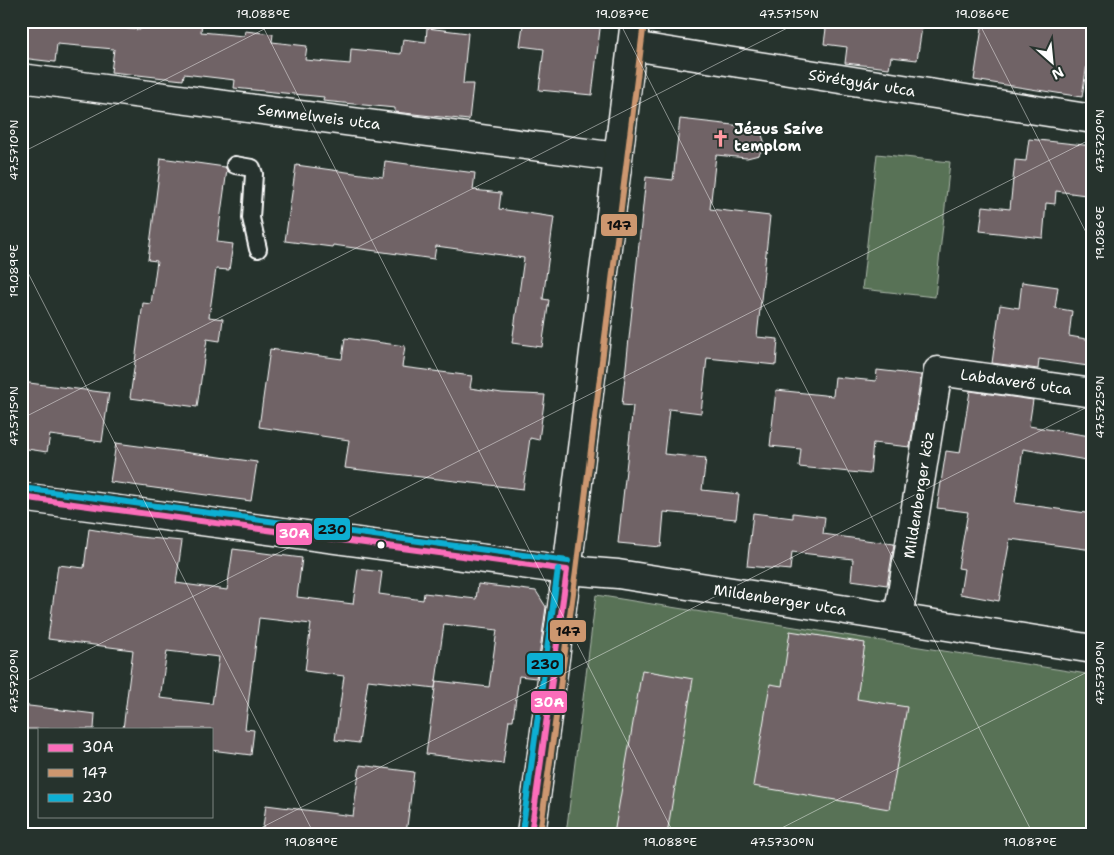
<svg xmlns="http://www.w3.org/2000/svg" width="1114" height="855" font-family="'Shantell Sans',sans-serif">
<rect width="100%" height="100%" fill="#26332d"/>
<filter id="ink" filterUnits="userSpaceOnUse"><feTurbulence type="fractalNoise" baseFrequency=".02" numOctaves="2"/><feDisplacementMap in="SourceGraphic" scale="10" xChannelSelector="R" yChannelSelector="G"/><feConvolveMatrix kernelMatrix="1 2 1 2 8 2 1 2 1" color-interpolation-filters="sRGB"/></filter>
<g filter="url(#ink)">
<!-- grass -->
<path fill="#597257" stroke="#acb8ab" d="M877,154L950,162L935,297L862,289Z
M596,595L1093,675V834H566Z"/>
<!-- building -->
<path fill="#6f6366" stroke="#fff" fill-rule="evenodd" d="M21,21H81V24L140,30L141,21H202L201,32L244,36L245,31L273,34L272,42L307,46L305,60L350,64L351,49L401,54L403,39L426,42L427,28L468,33L463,84H473L469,120L395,112V108L323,101L324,97L234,88L235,80L184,74L183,80L111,72L114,49L57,44L55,62L21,58Z
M542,21H601L592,95L539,90L544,49L520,46L523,25L542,27Z
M827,21H923L917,60L891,57L889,68L845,63L847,47L824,44Z
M983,21H1093V57H1088L1082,97L974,80Z
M680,119L751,127L761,132L765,144L759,155L747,158L716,155L710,209L770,216L757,337L778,339L776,365L707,358L701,413L669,409L664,454L706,458L702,490L739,494L736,519L664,512L661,547L618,543L633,406L622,405L646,177L673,180Z
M1029,139L1093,146V196L1056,191L1055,204L1046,203L1043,238L980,231L983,206L1010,209L1015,160L1026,161Z
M161,158L225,167L227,170L217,242L233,244L229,270L216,269L209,317L223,319L220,341L207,339L197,407L130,398L143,303L151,304L157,261L148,260Z
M385,161L475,173L473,190L501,193L499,209L554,217L543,299L549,300L542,347L512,343L524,258L436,246L434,259L333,245L332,247L285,241L296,165L383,177Z
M1022,282L1058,287L1055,308L1072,311L1069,336L1092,340L1088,366L1039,359L1038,369L992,363L1000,305L1019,308Z
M345,338L405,346L402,367L472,376L470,388L502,393L545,395L539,440L530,438L523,489L345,468L349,440L259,427L270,349L342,359Z
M877,370L921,375L910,447L873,443L870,474L799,467L801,449L770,446L776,390L833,396L835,377L876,381Z
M21,382L109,393L102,442L50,435L47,452L21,448Z
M970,391L1033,400L1029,426L1090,436L1086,460L1023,449L1015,503L1093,514V550L1010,539L999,601L960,594L964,569L958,568L968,512L937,508L946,451L960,453Z
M116,443L257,462L251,501L110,482Z
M753,513L793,518V513L825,517L823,534L894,544L887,585L851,580L853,559L792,552L790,570L747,566Z
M89,529L139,537L182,541L176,583L227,590L233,549L302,558L297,597L353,604L358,569L382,572L379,594L423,600L424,593L476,599L478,584L536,591L546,607L536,678L519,676L513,720H509L503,764L426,754L436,681L489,687L497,630L444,624L435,688L368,680L359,743L335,740L344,676L305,671L311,624L259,618L245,729L254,730L251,755L211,750V729H123L133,650L48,639L58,565L84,568ZM167,651L219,657L212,704L160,698Z
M790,631L865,643L857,699L907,707L889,809L753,786L770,684L782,686Z
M642,670L693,679L667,834H614Z
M21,705L95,714L94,729H21Z
M360,765L414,772L406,834H262L266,805L353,816Z"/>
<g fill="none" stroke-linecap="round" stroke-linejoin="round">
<defs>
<path id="service" d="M235,165L252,168L254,174L251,218L258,249"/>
<path id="minor" d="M632,46L1093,119
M21,78L617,157
M21,497L567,570L618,574L1093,649
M898,618L938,371L1093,393"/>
<path id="tertiary" d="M531,834L567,570L635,21"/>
</defs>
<!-- service casing -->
<use href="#service" stroke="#fff" stroke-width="20"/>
<!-- minor casing -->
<use href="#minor" stroke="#fff" stroke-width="31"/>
<!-- tertiary casing -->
<use href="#tertiary" stroke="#fff" stroke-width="31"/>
<!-- service -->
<use href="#service" stroke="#26332d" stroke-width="16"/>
<!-- minor -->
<use href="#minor" stroke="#26332d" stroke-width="28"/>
<!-- tertiary -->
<use href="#tertiary" stroke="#26332d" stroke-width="28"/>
<defs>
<path id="bus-1" d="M21,497L567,570
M531,834L567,570"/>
<path id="bus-2" d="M540,834L576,571L644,22"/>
<path id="bus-3" d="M22,488L568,561
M522,833L558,569"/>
</defs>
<!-- bus-1 casing -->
<use href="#bus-1" stroke="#26332d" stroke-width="10"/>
<!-- bus-2 casing -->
<use href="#bus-2" stroke="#26332d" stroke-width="10"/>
<!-- bus-3 casing -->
<use href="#bus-3" stroke="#26332d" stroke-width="10"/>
<!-- bus-1 -->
<use href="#bus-1" stroke="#fb6dba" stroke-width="6"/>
<!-- bus-2 -->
<use href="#bus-2" stroke="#cd976f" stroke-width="6"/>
<!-- bus-3 -->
<use href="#bus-3" stroke="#0dafd3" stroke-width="6"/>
</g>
</g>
<!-- ticks -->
<path fill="none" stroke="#fff" stroke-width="1" stroke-opacity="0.45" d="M260,21L674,834M619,21L1033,834M978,21L1093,246M21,153L280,21M21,259L314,834M21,419L801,21M21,684L1093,138M249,834L1093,404M770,834L1093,669"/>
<!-- icons -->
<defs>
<symbol id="church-bare" viewBox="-9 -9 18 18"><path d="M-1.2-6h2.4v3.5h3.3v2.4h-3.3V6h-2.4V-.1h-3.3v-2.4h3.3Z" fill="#ff9aa2" stroke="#26332d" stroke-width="2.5" paint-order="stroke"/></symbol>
</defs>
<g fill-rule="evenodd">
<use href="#church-bare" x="708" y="126" width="25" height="25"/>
</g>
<!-- markers -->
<circle fill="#fff" stroke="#26332d" stroke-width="2" cx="381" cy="545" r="4.5"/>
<g text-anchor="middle" stroke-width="4" stroke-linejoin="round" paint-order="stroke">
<!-- street labels -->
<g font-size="15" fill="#fff" stroke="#26332d">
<text transform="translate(862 83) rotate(9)" y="5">Sörétgyár utca</text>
<text transform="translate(319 117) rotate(7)" y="5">Semmelweis utca</text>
<text transform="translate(1016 382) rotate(8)" y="5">Labdaverő utca</text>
<text transform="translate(919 495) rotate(-81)" y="5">Mildenberger köz</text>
<text transform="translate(780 600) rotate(9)" y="5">Mildenberger utca</text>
</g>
<!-- poi labels -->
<g font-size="15" font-weight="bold" fill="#fff" stroke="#26332d" text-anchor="start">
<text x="734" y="134">Jézus Szíve<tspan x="734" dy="17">templom</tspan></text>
</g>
</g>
<g stroke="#26332d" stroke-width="2">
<rect x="600" y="213" width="38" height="24" rx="5" fill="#cd976f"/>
<rect x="313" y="517" width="38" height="24" rx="5" fill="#0dafd3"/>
<rect x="275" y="522" width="38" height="24" rx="5" fill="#fb6dba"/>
<rect x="549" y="619" width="38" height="24" rx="5" fill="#cd976f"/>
<rect x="526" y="652" width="38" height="24" rx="5" fill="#0dafd3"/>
<rect x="530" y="690" width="38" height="24" rx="5" fill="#fb6dba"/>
</g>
<g font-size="14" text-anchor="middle" font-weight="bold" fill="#fff">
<text x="294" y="538">30A</text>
<text x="549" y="707">30A</text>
</g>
<g font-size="14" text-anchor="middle" font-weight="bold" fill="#111">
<text x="619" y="230">147</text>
<text x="332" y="534">230</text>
<text x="568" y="636">147</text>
<text x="545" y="669">230</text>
</g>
<!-- margin -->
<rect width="1114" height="855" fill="none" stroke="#26332d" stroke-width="55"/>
<!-- legend -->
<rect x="38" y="728" width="175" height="90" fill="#26332d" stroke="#7d8581"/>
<rect x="48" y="744" width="25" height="8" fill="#fb6dba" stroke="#7d8581"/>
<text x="82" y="752" font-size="15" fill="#ffffff">30A</text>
<rect x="48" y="769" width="25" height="8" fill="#cd976f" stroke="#7d8581"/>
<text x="82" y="778" font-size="15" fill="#ffffff">147</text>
<rect x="48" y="794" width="25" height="8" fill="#0dafd3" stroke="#7d8581"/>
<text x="82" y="802" font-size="15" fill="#ffffff">230</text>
<!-- north arrow -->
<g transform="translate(1052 62) rotate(153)" stroke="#26332d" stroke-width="4" paint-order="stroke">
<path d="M0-4L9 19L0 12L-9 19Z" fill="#ffffff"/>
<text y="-8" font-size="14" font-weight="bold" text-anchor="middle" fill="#ffffff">N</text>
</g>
<rect x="28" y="28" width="1058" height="800" fill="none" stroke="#fff" stroke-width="2"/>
<g font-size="12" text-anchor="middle" fill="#fff">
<text x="263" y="18">19.088°E</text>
<text x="622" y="18">19.087°E</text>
<text x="789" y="18">47.5715°N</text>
<text x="982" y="18">19.086°E</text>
<text transform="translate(1100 141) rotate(-90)" y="4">47.5720°N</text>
<text transform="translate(14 150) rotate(-90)" y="4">47.5710°N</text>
<text transform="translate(1100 233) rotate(-90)" y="4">19.086°E</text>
<text transform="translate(14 271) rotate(-90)" y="4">19.089°E</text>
<text transform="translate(1100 407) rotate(-90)" y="4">47.5725°N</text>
<text transform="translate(14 416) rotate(-90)" y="4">47.5715°N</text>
<text transform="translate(1100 673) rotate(-90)" y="4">47.5730°N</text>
<text transform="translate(14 681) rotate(-90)" y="4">47.5720°N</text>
<text x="311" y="846">19.089°E</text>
<text x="670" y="846">19.088°E</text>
<text x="782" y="846">47.5730°N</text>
<text x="1030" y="846">19.087°E</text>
</g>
</svg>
